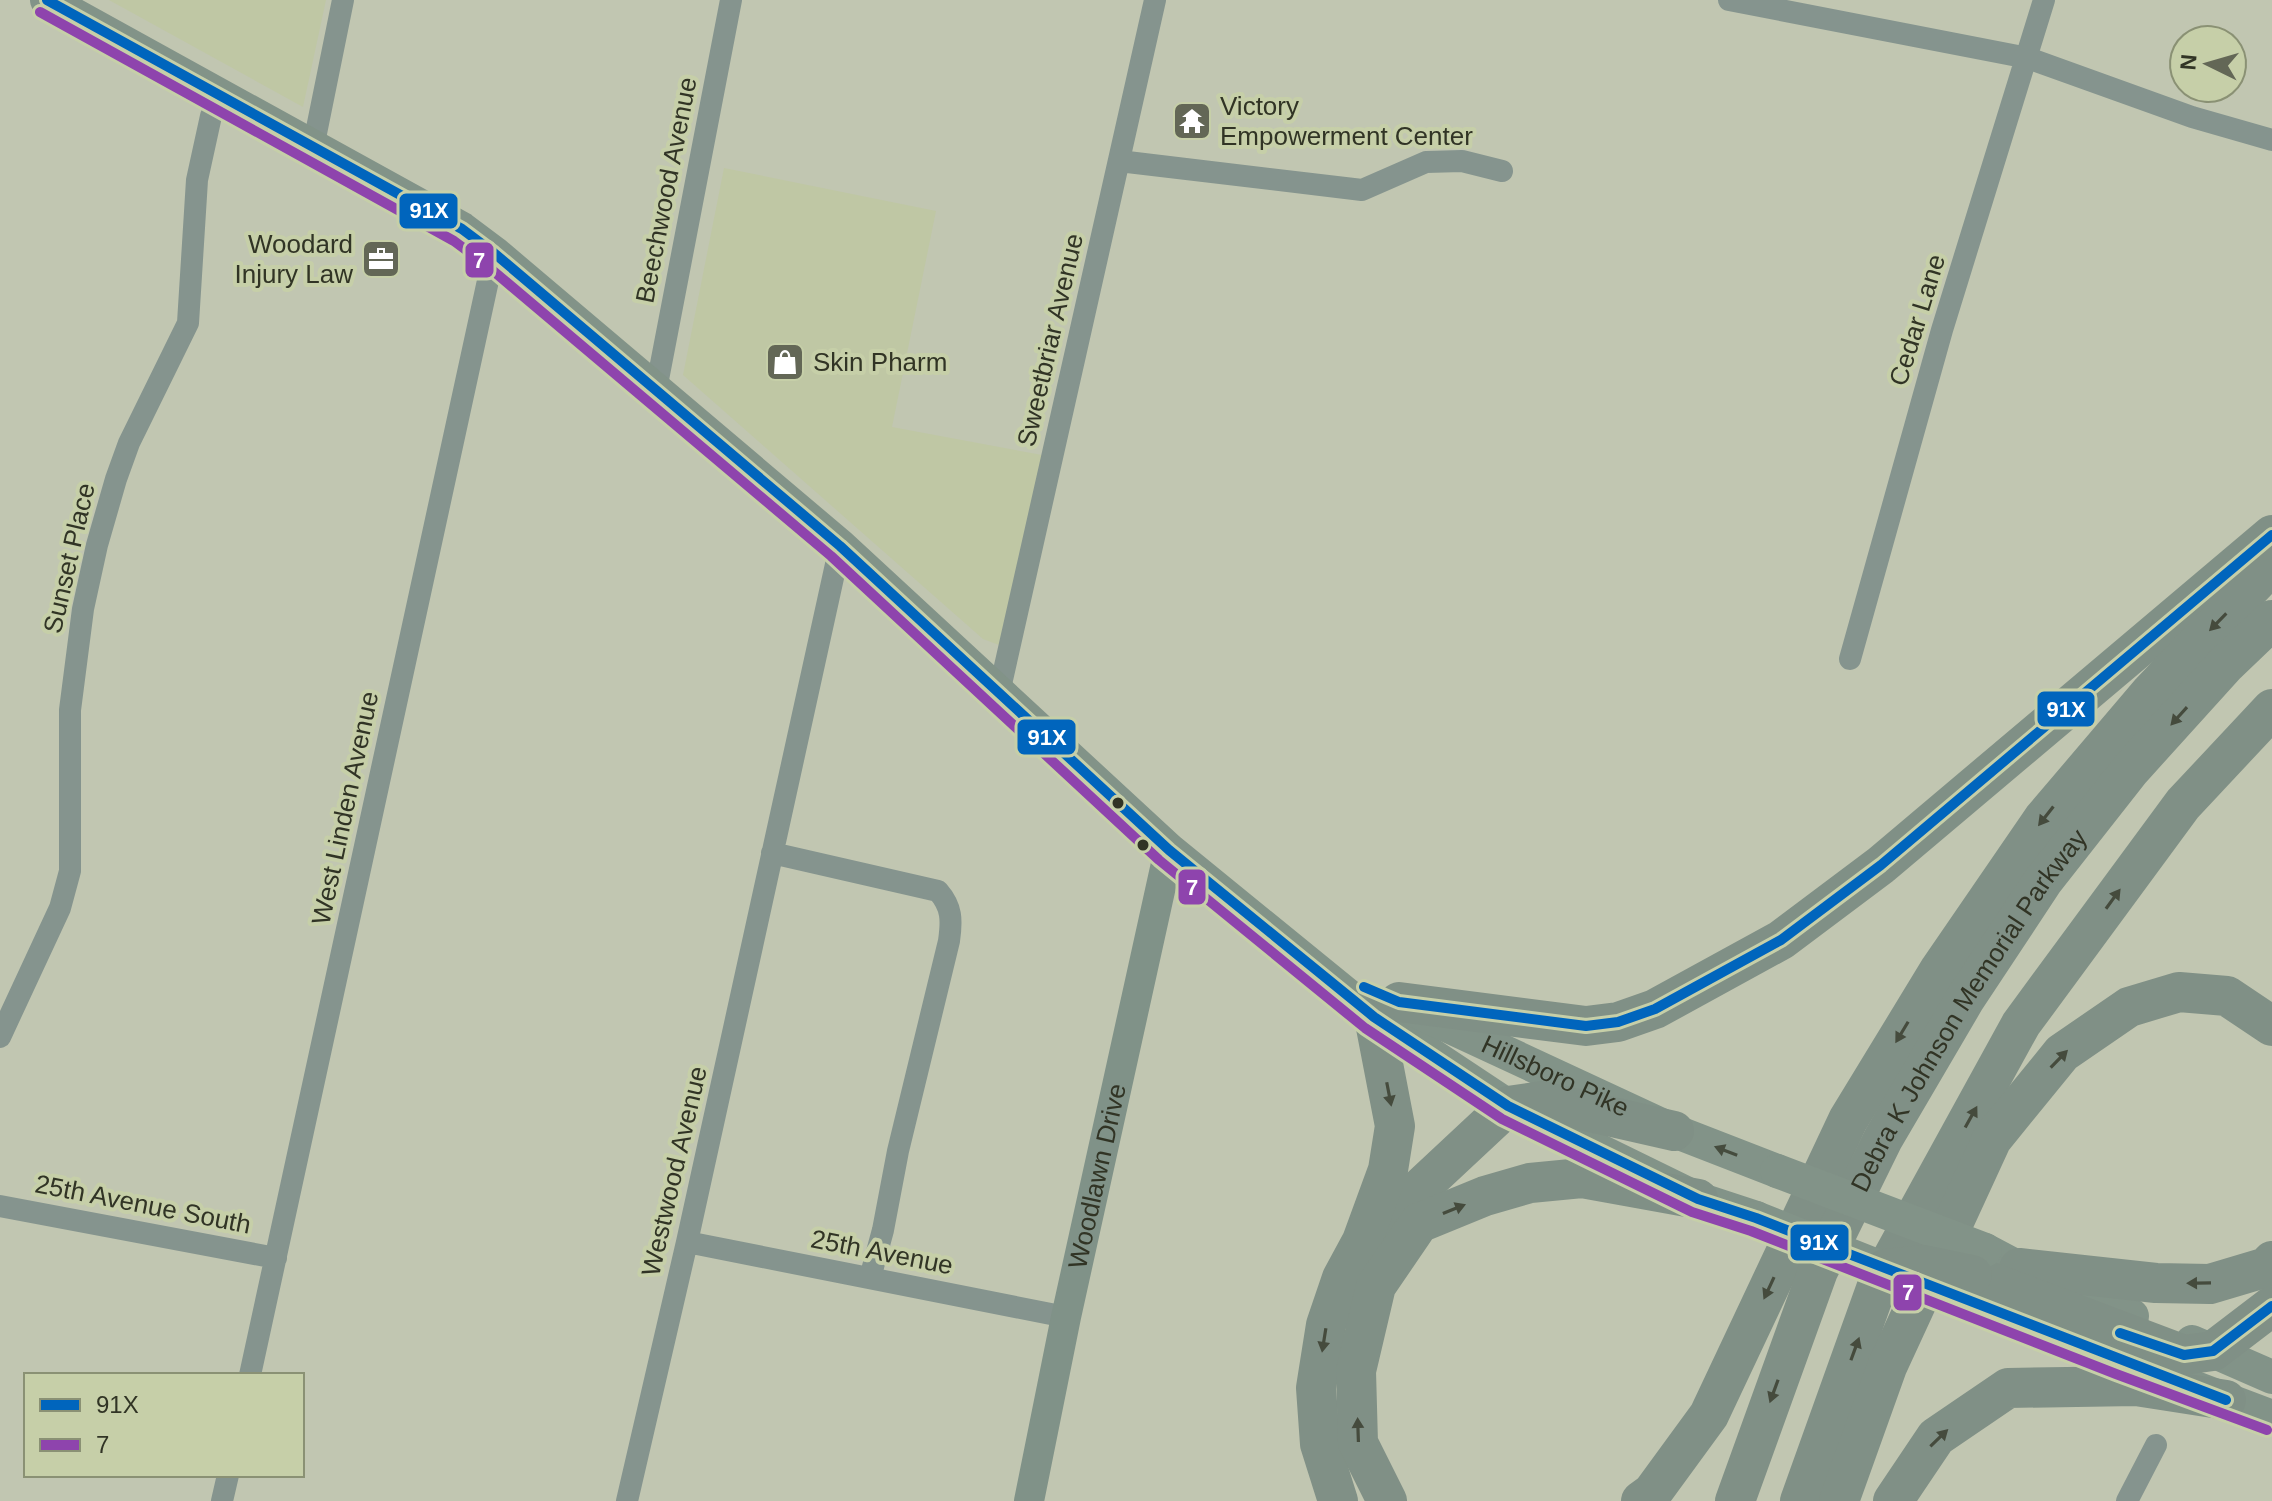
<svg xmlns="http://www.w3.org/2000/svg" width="2272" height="1501" font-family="Helvetica,sans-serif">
<rect width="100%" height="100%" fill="#c1c6b1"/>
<!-- built -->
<path fill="#bfc7a4" d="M109,0H326L303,107Z
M724,168L936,211L892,427L1042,455L999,645L983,639L683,375Z"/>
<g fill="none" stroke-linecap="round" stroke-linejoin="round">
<!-- minor -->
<path stroke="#85948e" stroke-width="22" d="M1729,0L2028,58L2192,117L2272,140
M313,148L343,0
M1119,161L1362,190L1426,162L1462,161L1502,171
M656,390L731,0
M1850,659L1942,330L2044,0
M999,693L1155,0
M772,853L938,891C952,907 952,920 949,941L898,1151L883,1230L870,1278
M0,1037L60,908L70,871V710L83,609L97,545L116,479L129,443L188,323L197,180L211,116L220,96
M0,1206L276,1258
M687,1242L1066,1317
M250,1375L494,253
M222,1501L228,1475
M627,1501L687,1242L840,546
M2127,1501L2156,1445"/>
<!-- secondary -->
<path stroke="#809288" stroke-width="30" id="s1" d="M1029,1501L1066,1317L1169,850"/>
<!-- primary -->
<g stroke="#829388" stroke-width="34">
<path d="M47,0L462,229L494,253L840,546L1169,850L1374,1017L1508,1106L1698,1199L1756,1218"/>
<path id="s2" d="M1414,1010L1674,1131L1777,1171"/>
<path d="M1985,1250L2019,1268L2132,1316"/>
<path d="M1960,1299L2272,1417"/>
<path d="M2192,1342L2272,1377"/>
</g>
<!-- motorway -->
<g stroke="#809086" stroke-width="40">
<path d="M1399,1002L1586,1026L1618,1022L1655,1009L1781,940L1881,865L2272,535"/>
<path d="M1372,1233L1508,1106L1542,1101L1674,1131"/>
<path d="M2019,1268L2156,1283L2210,1284L2267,1267L2272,1261"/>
<path d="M1972,1275L2184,1355L2213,1351L2272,1306"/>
<path d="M1338,1501L1320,1444L1316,1388L1326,1325L1342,1278L1362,1241L1388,1170L1395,1126L1374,1017"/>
<path d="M1387,1501L1358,1443L1356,1371L1376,1286L1419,1223L1485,1196L1530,1183L1582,1178L1698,1199"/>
<path d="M1641,1501L1652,1493L1709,1415L1848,1120L1940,969L2043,819L2151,692L2272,565"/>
<path id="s3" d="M1735,1501L1818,1271L1883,1139L1965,999L2043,881L2131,769L2225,665L2272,620"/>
<path d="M1800,1501L1877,1286L2021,1024L2183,804L2272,709"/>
<path d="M1839,1501L1887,1367L1992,1139L2062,1053L2129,1007L2179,992L2227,996L2272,1026"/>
<path d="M1893,1501L1936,1437L2008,1388L2136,1386L2226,1400"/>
</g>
<!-- primary-bridge -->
<path stroke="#829388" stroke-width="34" d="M1777,1171L1985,1250
M1756,1218L1960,1299"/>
<!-- motorway-bridge -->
<path stroke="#809086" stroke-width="40" d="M1885,1269L1924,1265L1972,1275"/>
<defs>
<path id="bus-1" d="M47,0L462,229L494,253L840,546L1169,850L1374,1017L1508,1106L1698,1199L1756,1218L2226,1400
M1364,987L1399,1002L1586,1026L1618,1022L1655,1009L1781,940L1881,865L2272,535
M2120,1333L2184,1355L2213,1351L2272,1306"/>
<path id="bus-2" d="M40,12L454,241L485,264L831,556L1159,860L1365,1028L1502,1119L1692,1212L1751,1231L2116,1374L2267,1430"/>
</defs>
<!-- bus-1 casing -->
<use href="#bus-1" stroke="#c6cfa8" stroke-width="16"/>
<!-- bus-2 casing -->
<use href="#bus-2" stroke="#c6cfa8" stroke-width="16"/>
<!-- bus-1 -->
<use href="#bus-1" stroke="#0065bd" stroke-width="10"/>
<!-- bus-2 -->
<use href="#bus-2" stroke="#8e44ad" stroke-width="10"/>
</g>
<!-- one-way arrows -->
<defs><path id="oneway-solid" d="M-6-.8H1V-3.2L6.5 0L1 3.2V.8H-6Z" transform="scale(2)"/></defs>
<g fill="#454b3d">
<use href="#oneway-solid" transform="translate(2218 622) rotate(134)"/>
<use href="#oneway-solid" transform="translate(2179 716) rotate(132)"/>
<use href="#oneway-solid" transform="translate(2046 816) rotate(128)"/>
<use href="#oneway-solid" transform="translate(2113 899) rotate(-54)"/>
<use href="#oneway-solid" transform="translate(1902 1032) rotate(121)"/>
<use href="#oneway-solid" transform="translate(2059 1059) rotate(-46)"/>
<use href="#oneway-solid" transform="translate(1389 1094) rotate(79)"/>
<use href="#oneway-solid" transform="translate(1971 1117) rotate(-61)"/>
<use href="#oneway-solid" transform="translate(1454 1209) rotate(-22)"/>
<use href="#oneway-solid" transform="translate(2199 1283) rotate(179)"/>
<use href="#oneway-solid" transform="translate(1769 1288) rotate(115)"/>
<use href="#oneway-solid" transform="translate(1324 1340) rotate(99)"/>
<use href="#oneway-solid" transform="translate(1855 1349) rotate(-70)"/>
<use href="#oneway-solid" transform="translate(1774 1391) rotate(110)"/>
<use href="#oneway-solid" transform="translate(1358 1430) rotate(-92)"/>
<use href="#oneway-solid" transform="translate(1939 1438) rotate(-44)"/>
</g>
<use fill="#454c3e" href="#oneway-solid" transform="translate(1726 1151) rotate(-159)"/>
<!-- icons -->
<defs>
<symbol id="temple-square" viewBox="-11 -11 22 22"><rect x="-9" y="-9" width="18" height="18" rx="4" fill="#636756" stroke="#c6cfa8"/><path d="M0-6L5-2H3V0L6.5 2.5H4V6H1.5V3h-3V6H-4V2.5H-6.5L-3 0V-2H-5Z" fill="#fff"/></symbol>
<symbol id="office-square" viewBox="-11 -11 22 22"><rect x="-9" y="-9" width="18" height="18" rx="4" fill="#636756" stroke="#c6cfa8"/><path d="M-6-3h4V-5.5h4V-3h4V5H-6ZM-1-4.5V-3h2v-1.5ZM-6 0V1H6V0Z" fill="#fff"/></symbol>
<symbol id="shop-square" viewBox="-11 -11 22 22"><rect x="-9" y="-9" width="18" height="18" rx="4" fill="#636756" stroke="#c6cfa8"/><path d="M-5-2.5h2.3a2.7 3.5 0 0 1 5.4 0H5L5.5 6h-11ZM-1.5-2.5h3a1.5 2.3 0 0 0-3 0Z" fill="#fff"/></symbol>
</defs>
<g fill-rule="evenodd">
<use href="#temple-square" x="1170" y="99" width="44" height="44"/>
<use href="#office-square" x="359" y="237" width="44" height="44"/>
<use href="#shop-square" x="763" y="340" width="44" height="44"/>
</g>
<!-- markers -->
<g fill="#313425" stroke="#c6cfa8" stroke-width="3">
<circle cx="1118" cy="803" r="7"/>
<circle cx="1143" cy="845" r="7"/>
</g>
<g text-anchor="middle" stroke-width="8" stroke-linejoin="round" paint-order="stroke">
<!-- poi labels -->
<g font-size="26" fill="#313425" stroke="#c6cfa8" text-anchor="start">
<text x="1220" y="115">Victory<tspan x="1220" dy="30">Empowerment Center</tspan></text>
<text x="353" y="253" text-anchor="end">Woodard<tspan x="353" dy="30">Injury Law</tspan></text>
<text x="813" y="371">Skin Pharm</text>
</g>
<!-- street labels -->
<g font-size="26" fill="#313425" stroke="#c6cfa8">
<text transform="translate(666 190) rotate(-79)" y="9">Beechwood Avenue</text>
<text transform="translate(1917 320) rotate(-73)" y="9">Cedar Lane</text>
<text transform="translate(1050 340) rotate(-77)" y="9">Sweetbriar Avenue</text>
<text transform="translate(69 558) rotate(-77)" y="9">Sunset Place</text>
<text transform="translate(345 808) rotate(-78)" y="9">West Linden Avenue</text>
<text dy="9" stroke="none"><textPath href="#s3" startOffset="546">Debra K Johnson Memorial Parkway</textPath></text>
<text dy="9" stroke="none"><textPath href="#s2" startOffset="156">Hillsboro Pike</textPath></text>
<text transform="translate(674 1171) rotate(-77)" y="9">Westwood Avenue</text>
<text dy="9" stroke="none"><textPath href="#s1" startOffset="332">Woodlawn Drive</textPath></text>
<text transform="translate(143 1204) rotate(11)" y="9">25th Avenue South</text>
<text transform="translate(882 1252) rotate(11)" y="9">25th Avenue</text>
</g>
</g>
<g stroke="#c6cfa8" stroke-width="3">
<rect x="398" y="192" width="61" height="38" rx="8" fill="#0065bd"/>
<rect x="464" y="241" width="31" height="38" rx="8" fill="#8e44ad"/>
<rect x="2036" y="690" width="60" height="38" rx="8" fill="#0065bd"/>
<rect x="1016" y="718" width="61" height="38" rx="8" fill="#0065bd"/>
<rect x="1177" y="868" width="30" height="38" rx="8" fill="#8e44ad"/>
<rect x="1789" y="1223" width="61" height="39" rx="8" fill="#0065bd"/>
<rect x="1892" y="1273" width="31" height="39" rx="8" fill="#8e44ad"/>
</g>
<g font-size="22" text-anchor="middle" font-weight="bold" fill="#fff">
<text x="429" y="218">91X</text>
<text x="479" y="268">7</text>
<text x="2066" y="717">91X</text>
<text x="1047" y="745">91X</text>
<text x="1192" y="895">7</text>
<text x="1819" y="1250">91X</text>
<text x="1908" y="1300">7</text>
</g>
<!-- legend -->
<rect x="24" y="1373" width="280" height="104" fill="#c6cfa8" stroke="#8a9174" stroke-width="2"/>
<rect x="40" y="1399" width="40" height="12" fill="#0065bd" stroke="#8a9174" stroke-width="2"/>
<text x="96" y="1413" font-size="24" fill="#313425">91X</text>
<rect x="40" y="1439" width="40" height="12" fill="#8e44ad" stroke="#8a9174" stroke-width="2"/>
<text x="96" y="1453" font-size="24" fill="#313425">7</text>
<!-- north arrow -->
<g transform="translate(2208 64) rotate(275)"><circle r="38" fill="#c6cfa8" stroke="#8a9174" stroke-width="2"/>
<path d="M0-6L14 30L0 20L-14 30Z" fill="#636756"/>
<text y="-12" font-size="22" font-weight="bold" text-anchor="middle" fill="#313425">N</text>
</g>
</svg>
